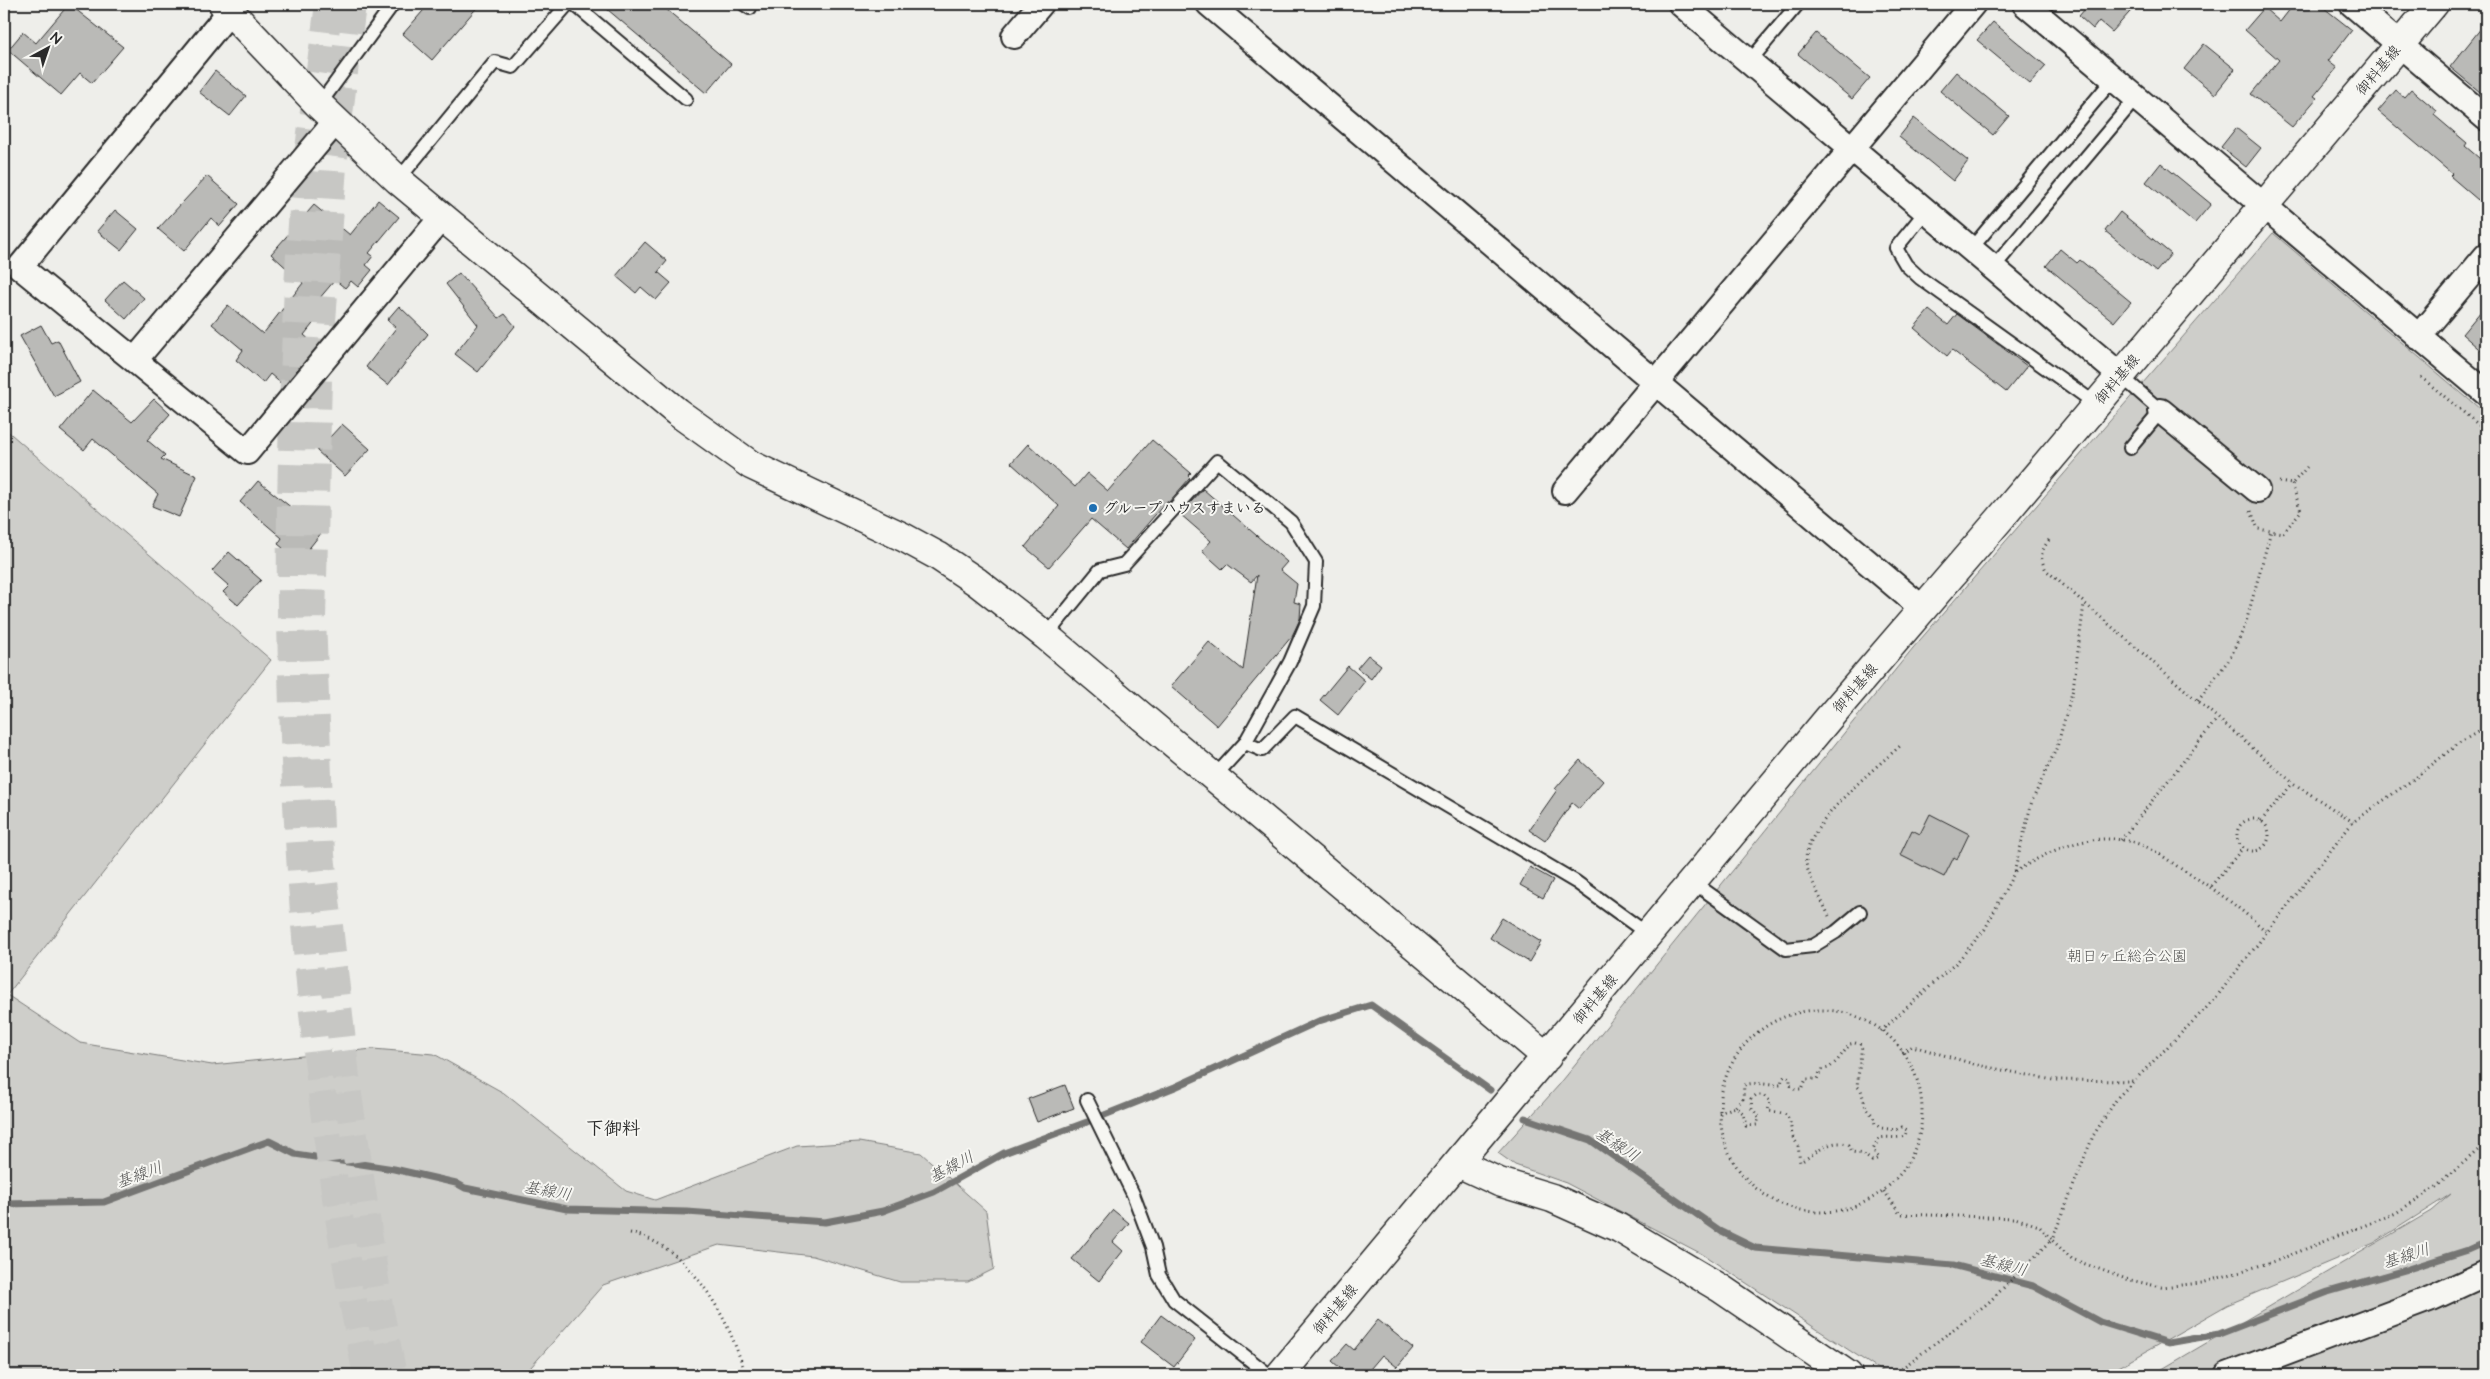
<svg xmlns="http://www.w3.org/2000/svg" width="2490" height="1379" font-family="'Architects Daughter','Klee One',sans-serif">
<rect width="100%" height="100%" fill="#eeeeea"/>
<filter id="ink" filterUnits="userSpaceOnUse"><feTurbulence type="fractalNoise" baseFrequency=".02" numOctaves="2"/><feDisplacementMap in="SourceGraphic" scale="10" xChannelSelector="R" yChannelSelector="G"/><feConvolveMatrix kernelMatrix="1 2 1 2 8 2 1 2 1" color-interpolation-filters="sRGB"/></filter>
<g filter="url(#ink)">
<!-- green -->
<path fill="#cececa" stroke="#7c7c7a" d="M2273,233L2486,414V1375H2152L2431,1211L2451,1194L2374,1243L2227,1305L2105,1375H1887L1702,1254L1566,1183L1515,1165L1498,1153L1559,1085L1913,648Z
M4,428L271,660L7,995L80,1043L212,1065L373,1049L434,1054L504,1093L626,1191L655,1200L797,1146L859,1142L921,1153L986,1211L994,1269L968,1282H900L813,1256L719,1245L603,1285L524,1375H4Z"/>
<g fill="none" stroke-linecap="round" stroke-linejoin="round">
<!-- stream -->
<path stroke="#757573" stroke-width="7" d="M1102,1116L1175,1087L1319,1021L1371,1005L1490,1090
M1525,1118L1590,1140L1722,1232L1755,1248L1953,1265L2033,1286L2100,1322L2168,1343L2219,1334L2328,1292L2405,1270L2468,1250L2486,1242
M4,1204L104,1202L269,1141L295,1154L394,1169L456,1183L465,1188L567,1209L687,1212L825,1222L883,1211L934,1192L1004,1153L1087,1122"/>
</g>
<!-- building -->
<path fill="#babab7" stroke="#2b2b2b" d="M69,4L123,47L92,83L80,73L61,95L8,50L23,32L36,43Z
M429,4H480L432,60L403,34Z
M601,4H660L731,64L706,93Z
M2079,4H2137L2112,32L2099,21L2093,29L2079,16L2085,9Z
M2294,4H2319L2352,30L2328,61L2337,68L2314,96L2317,98L2292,127L2251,94L2279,60L2245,30L2264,8L2280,22Z
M1993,22L2046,66L2030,84L1977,40Z
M2486,22V97L2450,67Z
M1816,33L1870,78L1852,99L1798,54Z
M2204,44L2235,69L2215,94L2184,69Z
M215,71L246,96L230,116L199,92Z
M1956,72L2009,116L1993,135L1940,91Z
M2411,89L2437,111L2434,115L2467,143L2465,146L2486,164V190L2478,200L2450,176L2452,174L2378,111L2396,90L2404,97Z
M1914,118L1968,161L1953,181L1899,137Z
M2236,128L2261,148L2246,167L2221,147Z
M2161,163L2211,204L2195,223L2146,182Z
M207,176L239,204L220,226L211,218L184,251L158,229Z
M378,200L399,217L369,253L373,256L366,265L372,270L358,287L351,281L345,288L335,280L307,313L316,320L304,335L317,346L284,386L270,374L263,383L236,360L243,350L212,324L228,305L263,334L303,283L271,254L314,205L350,235Z
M115,210L138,229L121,250L97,231Z
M2120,212L2171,254L2156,272L2105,231Z
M645,242L667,261L658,272L671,283L656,300L641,287L636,293L616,276Z
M2060,249L2077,263L2080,260L2131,302L2114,322L2046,266Z
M459,273L499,318L505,314L515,326L478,372L455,354L478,325L446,284Z
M123,280L144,298L126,319L105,300Z
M2486,305V355L2462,334Z
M399,306L428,334L388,385L366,367L396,328L387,320Z
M1929,310L1948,325L1957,314L2027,366L2006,392L1952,350L1947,356L1914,328Z
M41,325L51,343L58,340L80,382L54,396L20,336Z
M93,390L132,422L154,399L170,414L147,440L165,455L161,459L197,476L179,517L152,506L158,494L93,439L84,450L60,430Z
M342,424L370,449L345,476L317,451Z
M1152,440L1191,473L1188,476L1190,478L1168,503L1167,501L1126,549L1091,519L1049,567L1025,547L1059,506L1011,463L1028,444L1075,487L1087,473L1108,491Z
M258,481L322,532L299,561L278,544L282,538L240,502Z
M1203,489L1287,562L1280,570L1297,584L1294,602L1301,604L1300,619L1292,636L1217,726L1171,686L1209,642L1243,670L1257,575L1251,582L1227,564L1222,569L1202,551L1211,541L1180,514Z
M229,552L261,580L238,605L223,592L229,586L212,571Z
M1368,655L1381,665L1371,679L1357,668Z
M1348,666L1365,681L1338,715L1320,700Z
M1580,760L1603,781L1579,809L1572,803L1545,841L1529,830L1557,790L1555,789Z
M1930,814L1969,834L1957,859L1954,857L1944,877L1900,855L1912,830L1920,834Z
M1530,867L1553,880L1543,898L1520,885Z
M1502,918L1541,942L1529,962L1490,938Z
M1065,1085L1074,1108L1037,1122L1028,1099Z
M1113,1210L1129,1223L1113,1242L1123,1251L1099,1281L1072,1259Z
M1161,1315L1195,1340L1174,1367L1141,1342Z
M1378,1320L1413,1348L1397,1367L1382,1355L1365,1375H1348L1332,1361L1347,1344L1354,1350Z"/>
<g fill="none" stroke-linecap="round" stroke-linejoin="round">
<!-- highway-tunnel -->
<path stroke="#c7c7c4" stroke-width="28" stroke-dasharray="28 14" stroke-linecap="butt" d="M329,4C322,61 312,118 306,175C296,286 293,397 291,507C288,798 310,1090 367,1375
M352,4L333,166L318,378L312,618L321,855L348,1095L379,1307L393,1375"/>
<defs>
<path id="lane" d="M574,4L686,99
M744,4L750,8
M1749,62L1798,4
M319,105L393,4
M398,180L495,62L513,67L568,4
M1926,211L1896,248L1906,265L1920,278L2096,404
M1971,249L2114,78
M1993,268L2136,98
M2120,375L2161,411L2130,448
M1046,636L1100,570L1124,564L1217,461L1291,522L1316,562L1314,606L1290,662L1245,743
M1214,777L1245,743L1262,750L1295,716L1576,882L1649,935
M1693,882L1786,949L1813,946L1836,932L1860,912
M1087,1100L1133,1194L1153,1247L1159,1275L1174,1300L1269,1375"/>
<path id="street" d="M1209,4L1923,609
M1681,4L2120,375
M2025,4L2486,393
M2352,4L2486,118
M230,11L20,267L247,452L442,217
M1014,36L1041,4
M2418,337L2486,256
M135,360L336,121
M2161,411L2257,490
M1565,491L1973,4
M2227,1375L2432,1298L2486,1273"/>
<path id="secondary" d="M223,4L319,105L398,180L677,412L751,465L903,537L938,556L977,582L1046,636L1547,1057
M1458,1163L1499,1182L1552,1198L1619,1228L1720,1288L1848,1375
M1280,1375L1827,720L1999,520L2434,4"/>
</defs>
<!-- lane casing -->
<use href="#lane" stroke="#2b2b2b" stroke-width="16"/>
<!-- street casing -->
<use href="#street" stroke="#2b2b2b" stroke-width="28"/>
<!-- secondary casing -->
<use href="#secondary" stroke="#2b2b2b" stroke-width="31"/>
<!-- path -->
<path stroke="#2b2b2b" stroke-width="3" stroke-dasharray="1 4" stroke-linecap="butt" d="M2421,377L2486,431
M2279,482L2292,484L2307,467
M2251,511L2258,529L2283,533L2301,511L2292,484
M2049,540C2041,551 2039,557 2046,570L2293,783L2353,822
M2198,701L2230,658L2245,626L2271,531
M2486,727L2459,743L2418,776L2353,822L2214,1000L2118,1097L2093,1136L2052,1240L2072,1259L2126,1279L2161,1287L2202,1283L2278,1260L2396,1213L2436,1187L2486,1143
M2237 835a16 16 0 1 1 32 0a16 16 0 1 1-32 0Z
M2261,821L2293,783
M2121,840L2217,719
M2015,872C2055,846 2104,826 2151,849C2162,855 2172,863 2183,870C2215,889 2240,908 2268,933
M2211,886L2243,848
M1829,916C1824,905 1807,873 1806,863C1803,826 1873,770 1900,746
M1720 1111a101 101 0 1 1 202 0a101 101 0 1 1-202 0Z
M1881,1031L1957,962L1985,929L2014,873L2032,801L2057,747L2073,689L2084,604
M1855,1043L1862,1045L1857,1086L1861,1090L1866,1108L1873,1116L1875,1124L1881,1128L1896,1130L1902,1127L1907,1130L1905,1136C1895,1139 1889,1136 1879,1138L1873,1150L1879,1158L1872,1161L1863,1154L1852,1152L1849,1145C1830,1137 1816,1154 1800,1162C1799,1157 1799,1151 1798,1146C1797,1142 1793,1139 1792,1135C1789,1115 1790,1113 1768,1111L1770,1101L1763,1095H1756L1751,1099L1752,1109L1759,1117L1757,1125L1746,1126L1743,1113L1735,1107L1743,1099L1744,1085C1758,1081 1767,1086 1781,1085L1782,1079L1785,1076L1790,1078V1085L1795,1089H1802L1806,1079H1817L1821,1070L1829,1068L1837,1061L1850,1044Z
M1902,1052L1913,1046L1977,1065L2053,1080L2134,1081
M1719,1113L1735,1107
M1884,1191L1900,1214L2015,1218L2039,1226L2052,1240L1988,1303L1893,1375
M630,1233C675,1242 707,1285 727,1326C735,1342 739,1359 748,1375"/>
<!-- lane -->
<use href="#lane" stroke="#f6f6f2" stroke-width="12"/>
<!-- street -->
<use href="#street" stroke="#f6f6f2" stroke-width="24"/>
<!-- secondary -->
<use href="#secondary" stroke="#f6f6f2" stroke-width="28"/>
</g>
</g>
<!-- markers -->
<circle fill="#1f6fb2" stroke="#f6f6f2" stroke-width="2" cx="1093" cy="508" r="5"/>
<g text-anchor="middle" stroke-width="4" stroke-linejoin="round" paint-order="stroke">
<!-- street labels -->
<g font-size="15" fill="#2b2b2b" stroke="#f6f6f2">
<text transform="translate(2378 70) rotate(-50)" y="5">御料基線</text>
<text transform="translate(2117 379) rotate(-50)" y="5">御料基線</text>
<text transform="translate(1855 688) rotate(-49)" y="5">御料基線</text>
<text transform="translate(1595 999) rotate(-50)" y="5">御料基線</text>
<text transform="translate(1335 1309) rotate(-50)" y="5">御料基線</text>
</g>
<!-- poi labels -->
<g font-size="15" font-weight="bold" fill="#2b2b2b" stroke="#f6f6f2" text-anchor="start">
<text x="1103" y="513">グループハウスすまいる</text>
</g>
<!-- park labels -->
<g font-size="15" fill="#545453" stroke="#f6f6f2">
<text x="2127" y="961">朝日ヶ丘総合公園</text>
</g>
<!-- water labels -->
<g font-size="16" font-style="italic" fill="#565655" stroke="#f6f6f2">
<text transform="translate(1618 1144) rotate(33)" y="6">基線川</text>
<text transform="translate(951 1166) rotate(-28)" y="6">基線川</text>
<text transform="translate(139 1174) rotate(-20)" y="6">基線川</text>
<text transform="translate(548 1190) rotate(10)" y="6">基線川</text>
<text transform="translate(2406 1255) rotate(-18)" y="6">基線川</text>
<text transform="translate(2004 1264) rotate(14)" y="6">基線川</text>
</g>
<!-- quarter labels -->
<g font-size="18" font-weight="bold" fill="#2b2b2b" stroke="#f6f6f2">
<text x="613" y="1134">下御料</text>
</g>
</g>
<!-- margin -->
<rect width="2490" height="1379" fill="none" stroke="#f6f6f2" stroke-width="20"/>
<rect x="10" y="10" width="2470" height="1359" fill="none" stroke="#2b2b2b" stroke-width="2" filter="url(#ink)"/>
<!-- north arrow -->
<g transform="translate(48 48) rotate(40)" stroke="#f6f6f2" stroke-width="4" paint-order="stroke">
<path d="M0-4L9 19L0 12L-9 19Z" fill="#2b2b2b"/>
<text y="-8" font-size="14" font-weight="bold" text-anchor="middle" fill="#2b2b2b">N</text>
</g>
</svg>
